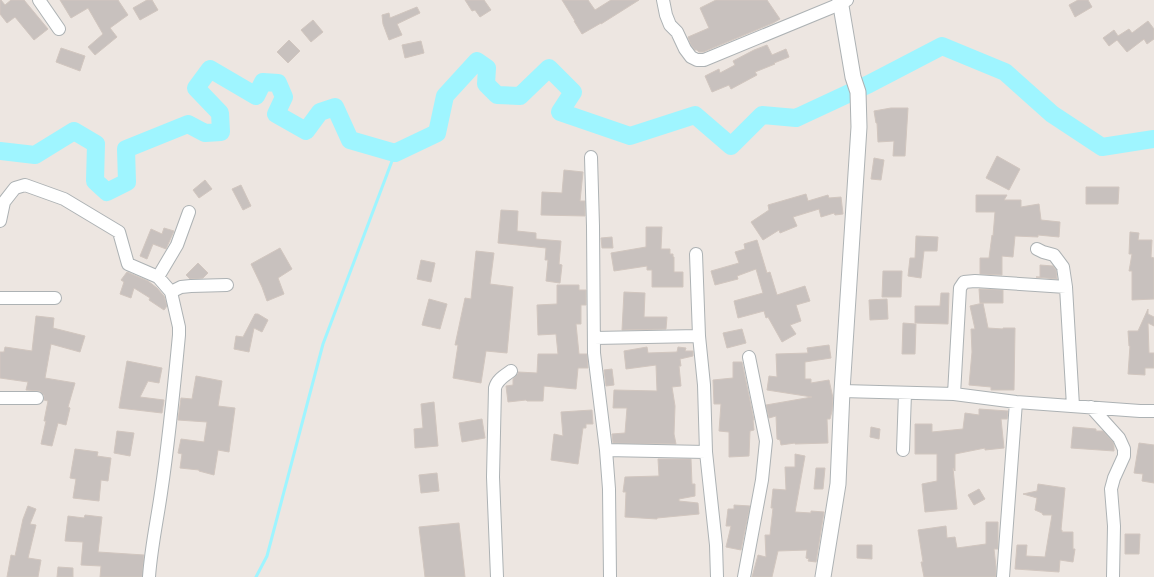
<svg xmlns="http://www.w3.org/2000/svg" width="1154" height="577" font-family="Poppins,sans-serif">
<rect width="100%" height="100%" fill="#ede6e1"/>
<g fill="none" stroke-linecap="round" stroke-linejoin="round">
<!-- stream -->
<path stroke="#9ff5ff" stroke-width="3" d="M256,577L267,556L323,344L395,153"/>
<!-- river -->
<path stroke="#9ff5ff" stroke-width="18" d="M0,151L35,155L74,131L96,144L95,181L107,192L127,182L126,149L188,124L205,133L221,132L220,113L196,88L210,69L256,96L263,82L278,83L284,97L276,114L306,131L320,112L335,107L350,140L395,153L437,133L445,96L477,61L487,68L486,84L497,95L520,96L549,68L573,92L560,112L630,136L695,115L731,146L762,115L796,118L869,84L942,46L1005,72L1052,114L1102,147L1154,139"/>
</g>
<!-- building -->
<path fill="#c8c1be" stroke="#d1c6bf" d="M0,0H1L5,5L11,0H24L48,29L34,40L15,17L7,23L0,14Z
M60,0H118L128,15L110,28L117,37L95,55L88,47L103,34L88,8L71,18Z
M147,0H152L158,10L140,20L133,8Z
M465,0H484L491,10L480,17L475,10L472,11Z
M562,0H588L595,10L611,0H639L601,24V23L582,34L574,21H575Z
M716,0H767L780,19L773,23L703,52H699L697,50H695L691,45L688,37L709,28L700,8Z
M1078,0H1088L1092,7L1075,17L1069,5Z
M417,7L420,13L397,24L402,35L389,40L383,24L382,15L389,13L390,18Z
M313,20L323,32L311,42L301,30Z
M1148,21L1154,29V39L1147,44L1144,39L1127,52L1117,40L1109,46L1103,38L1114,30L1118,36L1129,29L1132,33Z
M289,40L300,51L288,63L277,52Z
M421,41L424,53L405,58L402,45Z
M767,45L772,55L786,49L789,57L774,63L775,64L755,72L757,75L731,89L729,85L712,92L705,76L719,69L720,73L735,65L733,61L754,50Z
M61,48L85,56L80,71L56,62Z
M891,108H908L905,156H893L894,141L878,142L877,123H876L874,111Z
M997,156L1020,169L1009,190L986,178Z
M874,158L884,160L881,180L871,179Z
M564,170L583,172L580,201H585V216L541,215L542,192L562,193Z
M205,180L212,189L199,198L193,190Z
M241,185L251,206L243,210L232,189Z
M1086,187H1119L1118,204H1086Z
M806,194L808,201L828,195L829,198L841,197L843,214L835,215L834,213L821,217L819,209L793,217L797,226L780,233L779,230L763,240L751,222L769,210L768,205Z
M976,195H1007L1004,200H1021V207L1039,204L1041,220L1060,222L1059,237L1038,235V237L1015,236L1013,257L1002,256V275L980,274V258H989L992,235L993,236L995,212H976Z
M501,210L518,211L517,231L536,233V239L561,241L559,264L562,265L560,283L546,281L548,260H545L546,248L498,243Z
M646,227H662L661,249H670V254H673V257H674V272H683V287H652V270H647V266L614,271L611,253L646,247Z
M164,228L174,231L166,249L153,244L147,259L140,256L151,229L162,234Z
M1130,232L1139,233L1138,240H1152L1151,257L1154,258V299L1132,300V271H1129L1132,254H1129Z
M916,236L938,237L937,251H924L921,278L908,276L910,258H915Z
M612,237L613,248H602L601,238Z
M757,240L767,273L770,272L777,295L805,286L810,301L796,305L801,321L790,325L796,334L782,342L768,317L766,318L764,311L738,318L734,301L763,293L756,269L737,276L738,279L715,285L711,271L739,263L735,252L745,249L744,244Z
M280,248L292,269L278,278L284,294L267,301L262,287L251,264Z
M476,251L494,253L490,284L513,287L507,353L486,351L481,383L453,378L458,345H455L465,298L471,299Z
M421,260L435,263L431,282L417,279Z
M198,263L208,273L203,278L190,279L186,275Z
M1040,265L1053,266L1056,270L1057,279L1036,277H1040Z
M883,271H902L901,297H882Z
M127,272L148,281L157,288L164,296L167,306L164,310L149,300L150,298L134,288L131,298L120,294L124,282L121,280Z
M557,285H579V290H586V305H581V324H576L579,354H587L588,368H578L576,389L544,386L543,401H527L526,400L508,402L506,386L513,385V379L518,374V372L537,373L538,354H558L556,334L538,335L537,305L557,304Z
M979,289L1003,290V303H980Z
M624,292L645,293L644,317H667L666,329L622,330Z
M941,293H949L948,324L915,323V306H940Z
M429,299L447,304L440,329L422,325Z
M887,299L888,319L870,320L869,300Z
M983,303L988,328L1003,329V328H1015L1014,390H991V387L969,385L972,352L971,329H975L970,306Z
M1148,309V314L1154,317V326L1148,323L1149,353H1154V368H1145V375L1128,374L1130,346H1129L1128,331H1138Z
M255,314H258L268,320L262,332L254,328L249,352L234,349L236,336L243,337Z
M36,316L54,318L53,328L85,336L80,352L51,344L45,378L75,383L68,407L70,408L66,425L58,423L52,446L41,444L46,421H44L48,401L44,400V395L40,391L26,390L28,382L0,378V352H4L5,347L32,351Z
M903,323L916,324L915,354H902Z
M742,329L746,343L727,348L723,333Z
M829,345L831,358L805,362V379H811V383L829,380L833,398L832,411L830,419H827L828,443L795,444V443L781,445L780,440L777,439L776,416L769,418L766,405L812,397L767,390L769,376L777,377L776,354L808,353L807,348Z
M647,347L648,353L677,352L678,347L686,348L685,351H693V356L680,359L681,366H679L681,386L672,387L675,406L674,434L676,444L613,443L612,434L625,433L627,408H613L614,390L657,391L656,365L626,369L624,351Z
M127,361L162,368L159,383L148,381L140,397L164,400L162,413L119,408Z
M733,362H742L754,420H753L754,430L750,431L749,456L729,457V432L719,431L721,404H714L713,380L733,378Z
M612,369L614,385L606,386L604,370Z
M196,376L222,381L218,406L235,408L229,452L218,450L214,475L199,471V470L180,468L182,454L178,453L181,439L204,442L207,422L178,420L181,398L192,399Z
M434,402L438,446L415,448L414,429L423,428L421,404Z
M979,409L1008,411L1007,419H1001L1004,448L985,450V448L955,454V471L953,468L957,509L925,512L922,484L937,481V454H915V424H932V432L963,429L965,413L979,415Z
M592,410L593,424H586V428H583L578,464L551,460L554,434L563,436L561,412Z
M482,419L485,438L462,442L459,423Z
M871,427L880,429L879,439L870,437Z
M1073,427L1096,429V431H1103L1113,442L1114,446V451L1071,448Z
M117,431L134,433L130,456L114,453Z
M1139,443L1154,445V483L1142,481L1143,474L1134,473Z
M75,449L98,452L97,456L111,458L108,481L101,480L99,501L73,498L76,479L70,478Z
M795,454L805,456L795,512L811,513V511L824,512L816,562L808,561L809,559L806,558L807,550L778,551L772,577H752L758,555L766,557L765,535H770L773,508H771L773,489L786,490L785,467H795Z
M658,459H691L692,484H695V496L679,499V501L698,503L699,514L657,518V519L625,517L626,492H623L625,477L659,476Z
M816,468H825L823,489H814Z
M437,473L439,491L421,493L419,475Z
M1038,484L1065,488L1061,530H1062V532H1073V549H1075L1073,562L1060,560L1059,572L1015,569L1017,545H1027L1026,556L1045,557L1052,515H1043L1042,513L1035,510L1037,498L1023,494L1037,491Z
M979,489L985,499L974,505L968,495Z
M734,505L750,506L741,550L726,547L731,526H726L728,509H734Z
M28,506L36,509L30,524L36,525L28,558L41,560L38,577H7L11,555L15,556L23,519Z
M85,515L102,517L98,552L144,555L142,577H100L101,566L81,565L83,542L65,541L68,516L84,518Z
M986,522H998V549H994L996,567V577H924L921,562H923L918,530L946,526L947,538L955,537L957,548L986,544Z
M459,523L465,577H425L419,527Z
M1125,534H1140L1139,554H1125Z
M857,545H872V559L857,558Z
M58,567L73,568V577H57Z"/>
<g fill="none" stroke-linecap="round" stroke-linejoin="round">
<defs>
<path id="minor" d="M39,0L59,29
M663,0L666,15L670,25L677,32L685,49L691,57L697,60H704L840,4L847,0
M591,157L593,226L594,353L606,450L609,489L610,577
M0,221L4,202L15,188L25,185L64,199L119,232L128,264L158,277
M1037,249L1043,252L1054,255L1063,267L1066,287L1073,406
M696,254L699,336L704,385L706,452L716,545L717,577
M171,292L181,287L191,286L227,285
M0,298H55
M594,338L699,336
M842,391L954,394L1016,402L1140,411H1154
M954,394L960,288L964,282L975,281L1066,287
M0,398H37
M1091,407L1119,438L1124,449V456L1114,478L1111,489L1114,526L1113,577
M606,450L706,452
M903,450L905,393
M149,577C151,548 157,521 161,493C169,440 174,388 179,335V327L171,292L158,277L177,245L189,212
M497,577L493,477L495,388C497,380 504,376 511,371
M744,577L762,480L766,441L749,357
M1003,577L1016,402"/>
<path id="tertiary" d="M823,577L838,484L842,391L859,127L858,92L853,77L840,0"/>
</defs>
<!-- minor casing -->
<use href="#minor" stroke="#adb2b4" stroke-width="14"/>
<!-- tertiary casing -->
<use href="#tertiary" stroke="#adb2b4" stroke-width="17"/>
<!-- minor -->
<use href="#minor" stroke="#fff" stroke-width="12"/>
<!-- tertiary -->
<use href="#tertiary" stroke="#fff" stroke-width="15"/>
</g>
</svg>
